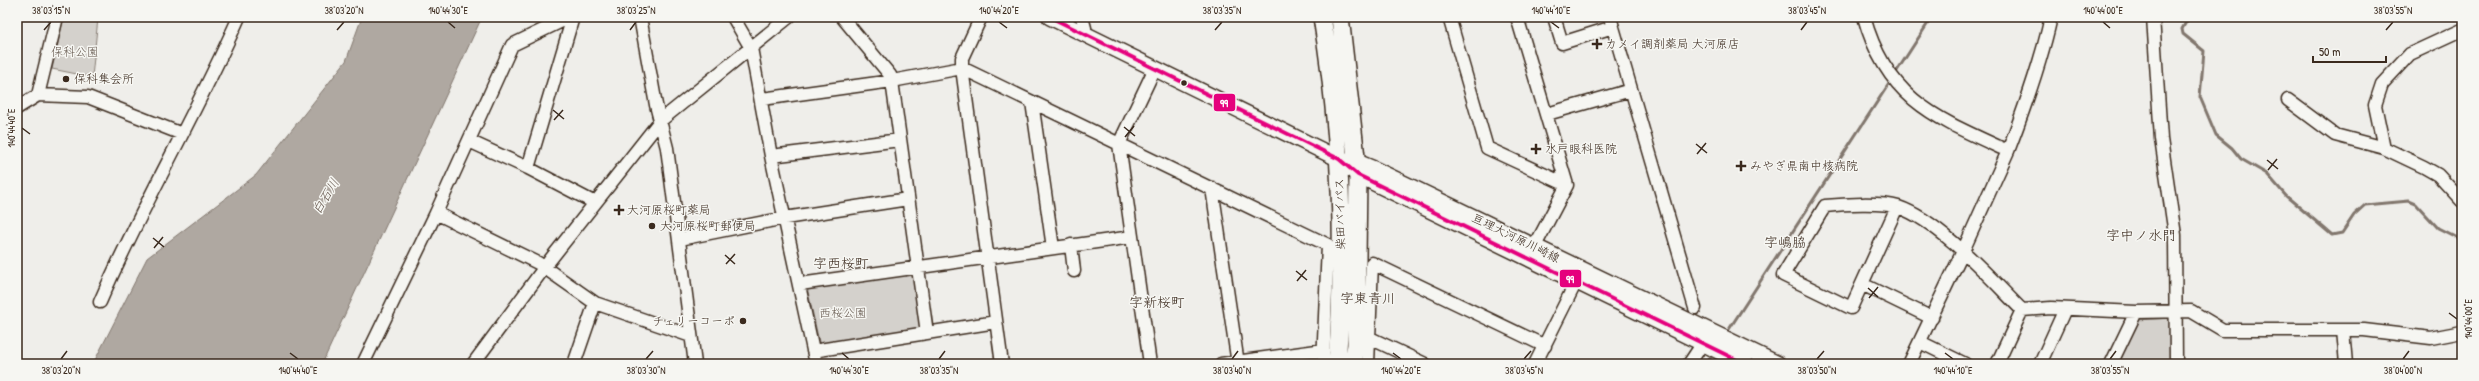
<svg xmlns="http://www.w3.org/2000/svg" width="2479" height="381" font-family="'Patrick Hand','Klee One',sans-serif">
<rect width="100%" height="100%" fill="#efeeea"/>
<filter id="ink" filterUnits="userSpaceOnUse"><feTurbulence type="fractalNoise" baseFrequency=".025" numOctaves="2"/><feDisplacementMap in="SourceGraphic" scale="8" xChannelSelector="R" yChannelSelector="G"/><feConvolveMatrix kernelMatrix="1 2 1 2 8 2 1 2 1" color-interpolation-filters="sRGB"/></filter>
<g filter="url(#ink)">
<!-- green -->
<path fill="#d4d1cc" stroke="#887e75" d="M64,17L98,18L92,77L52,69Z
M915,274L921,331L820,346L807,287Z
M2172,318L2173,364L2123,363L2120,358L2137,320Z"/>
<!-- water -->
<path fill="#afa8a1" stroke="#81766d" d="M362,17H482L322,364H93L147,258L256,175L346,61Z"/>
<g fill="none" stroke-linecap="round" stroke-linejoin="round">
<!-- stream -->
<path stroke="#81766d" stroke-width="3" d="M2189,17L2182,29L2183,34L2204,51L2200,97L2216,135L2232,148L2241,159L2267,174L2286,196L2332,235L2342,233L2354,215L2365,205L2409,201L2416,204L2438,228L2462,240
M1895,74L1932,17
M1726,334L1892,79
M1706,364L1713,354"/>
<defs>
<path id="minor" d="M640,17L656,105L667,148L695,364
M733,17L751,48L771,156L816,364
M842,17L890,75L892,81L927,333
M981,17L962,58V68L1002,364
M1082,17L1085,28L1083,33
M1449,17L1487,148L1567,185
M1517,17L1567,185L1535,246
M1554,17L1562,43L1613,27
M1610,17L1695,308
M1864,17C1887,100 1936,118 2008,151L1963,251L1909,364
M2153,17L2161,139L2175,235L2176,364
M38,95L88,97L182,134
M762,99L892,81L962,68L1328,245L1323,364
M2288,100L2335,135L2384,148L2424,167L2438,175L2462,201
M1032,102L1053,248
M17,108L38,95L57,17
M1547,114L1631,90
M469,141L528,168L595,203
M2384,148L2375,105L2382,84L2410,54L2462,30
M2008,151C2025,107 2041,63 2051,17
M771,156L900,140
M528,168L573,17
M1212,188L1238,364
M1897,207L1851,308L1783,275L1825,206C1843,204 1882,202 1898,207C1940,221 1991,279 2022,310L2051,308L2136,312L2191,311L2223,330H2364L2431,338L2462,332
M436,213L538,263L595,303L691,336
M680,239L785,218L908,199
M1071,245L1074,271
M800,284L1132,237
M1862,284L1932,318
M100,302C142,205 196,114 239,17
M2343,330L2346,364
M1370,338L1425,364
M1920,342L1965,364
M813,351L996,322
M363,364L436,213L512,45L570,17
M473,364L550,260L660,121L789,17
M574,364L595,303
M1150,364L1119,144L1155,68
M1221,364L1324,350
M1368,364L1372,263L1545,346
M1535,364L1580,274
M1689,364L1703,343
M1997,364L2022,310
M2040,364L2065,309
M2111,364L2136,312"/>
<path id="major" d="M1050,17L1339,159L1358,175L1745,364
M1346,160L1357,162L1374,169L1778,364"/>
<path id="highway" d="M1322,17C1341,132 1346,248 1337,364
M1340,17L1358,175L1356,345L1353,364"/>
</defs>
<!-- minor casing -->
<use href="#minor" stroke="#3b2a1e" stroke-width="15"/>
<!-- major casing -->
<use href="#major" stroke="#3b2a1e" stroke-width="18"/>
<!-- highway casing -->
<use href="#highway" stroke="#3b2a1e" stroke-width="20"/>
<!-- minor -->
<use href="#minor" stroke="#f6f6f2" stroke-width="12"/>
<!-- major -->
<use href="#major" stroke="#f6f6f2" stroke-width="15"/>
<!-- highway -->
<use href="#highway" stroke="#f6f6f2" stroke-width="17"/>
<defs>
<path id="bus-1" d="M1050,17L1339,159L1358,175L1745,364"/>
</defs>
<!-- bus-1 casing -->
<use href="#bus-1" stroke="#f6f6f2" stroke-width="7"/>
<!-- bus-1 -->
<use href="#bus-1" stroke="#e5007d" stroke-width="4"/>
</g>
</g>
<!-- ticks -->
<path fill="none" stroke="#3b2a1e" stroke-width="1.5" d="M448,22L455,28M999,22L1007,28M1551,22L1559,28M2103,22L2110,28M44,30L51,22M337,30L344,22M630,30L636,22M1215,30L1222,22M1801,30L1807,22M2386,30L2393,22M553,110L564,119M554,120L563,110M1124,127L1135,136M22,128L30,134M1125,137L1134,126M1696,144L1707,153M1697,154L1706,143M2267,160L2278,169M2268,170L2277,159M153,238L164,247M154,248L163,237M725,255L735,264M726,264L735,254M1296,271L1307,280M1297,281L1306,270M1868,288L1878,297M1869,298L1878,287M2449,313L2457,319M290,353L298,359M842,353L849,359M1393,353L1401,359M1945,353L1953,359M61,359L67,351M646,359L653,351M939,359L945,351M1232,359L1238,351M1524,359L1531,351M1817,359L1824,351M2110,359L2116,351M2403,359L2409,351"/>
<!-- markers -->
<g fill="#3b2a1e" stroke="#f6f6f2" stroke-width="1.5">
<path d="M1595 38h4v4h4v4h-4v4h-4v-4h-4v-4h4z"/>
<circle cx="66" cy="79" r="4"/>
<circle cx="1184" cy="83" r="3.5"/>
<path d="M1534 143h4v4h4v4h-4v4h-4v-4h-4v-4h4z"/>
<path d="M1739 160h4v4h4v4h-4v4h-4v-4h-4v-4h4z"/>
<path d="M617 204h4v4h4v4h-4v4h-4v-4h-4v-4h4z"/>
<circle cx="652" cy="226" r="4"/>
<circle cx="743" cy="321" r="4"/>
</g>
<g text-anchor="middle" stroke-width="3" stroke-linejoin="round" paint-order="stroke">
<!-- poi labels -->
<g font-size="12" fill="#3b2a1e" stroke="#f6f6f2" text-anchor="start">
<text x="1605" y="48">カメイ調剤薬局 大河原店</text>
<text x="74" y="83">保科集会所</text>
<text x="1545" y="153">水戸眼科医院</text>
<text x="1750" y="170">みやぎ県南中核病院</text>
<text x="627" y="214">大河原桜町薬局</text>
<text x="660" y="230">大河原桜町郵便局</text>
<text x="735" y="325" text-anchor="end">チェリーコーポ</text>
</g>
<!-- park labels -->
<g font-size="12" fill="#61544a" stroke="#f6f6f2">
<text x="75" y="56">保科公園</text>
<text x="843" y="317">西桜公園</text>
</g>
<!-- street labels -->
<g font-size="12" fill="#3b2a1e" stroke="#f6f6f2">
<text transform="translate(1340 214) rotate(-91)" y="4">柴田バイパス</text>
<text transform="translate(1516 238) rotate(26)" y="4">亘理大河原川崎線</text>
</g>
<!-- water labels -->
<g font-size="13" font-style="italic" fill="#64564c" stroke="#f6f6f2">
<text transform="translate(325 196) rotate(-59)" y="5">白石川</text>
</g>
<!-- quarter labels -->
<g font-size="14" fill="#3b2a1e" stroke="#f6f6f2">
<text x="2141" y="240">字中ノ水門</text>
<text x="1785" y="247">字嶋脇</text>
<text x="841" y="268">字西桜町</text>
<text x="1368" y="303">字東青川</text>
<text x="1157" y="307">字新桜町</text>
</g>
</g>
<g stroke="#f6f6f2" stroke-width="1.5">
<rect x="1213" y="93" width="23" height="19" rx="4" fill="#e5007d"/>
<rect x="1559" y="269" width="23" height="19" rx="4" fill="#e5007d"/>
</g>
<g font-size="11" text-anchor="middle" font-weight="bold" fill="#fff">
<text x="1224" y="107">99</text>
<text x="1570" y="283">99</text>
</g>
<!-- margin -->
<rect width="2479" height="381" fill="none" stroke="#f6f6f2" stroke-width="44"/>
<!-- scale -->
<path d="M2313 56v6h73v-6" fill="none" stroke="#3b2a1e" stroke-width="2"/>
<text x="2319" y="56" font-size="12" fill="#3b2a1e" stroke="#f6f6f2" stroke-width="3" paint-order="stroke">50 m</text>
<rect x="22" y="22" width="2435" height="337" fill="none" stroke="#3b2a1e" stroke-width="1.5"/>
<g font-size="10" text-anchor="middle" fill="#3b2a1e">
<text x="51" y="14">38°03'15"N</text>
<text x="344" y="14">38°03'20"N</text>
<text x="448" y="14">140°44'30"E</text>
<text x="636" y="14">38°03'25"N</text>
<text x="999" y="14">140°44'20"E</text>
<text x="1222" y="14">38°03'35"N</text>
<text x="1551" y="14">140°44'10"E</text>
<text x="1807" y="14">38°03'45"N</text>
<text x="2103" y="14">140°44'00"E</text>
<text x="2393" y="14">38°03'55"N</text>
<text transform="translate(11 128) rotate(-90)" y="4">140°44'40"E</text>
<text transform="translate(2468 319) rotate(-90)" y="4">140°44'00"E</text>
<text x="61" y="374">38°03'20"N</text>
<text x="298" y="374">140°44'40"E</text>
<text x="646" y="374">38°03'30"N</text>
<text x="849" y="374">140°44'30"E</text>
<text x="939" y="374">38°03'35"N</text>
<text x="1232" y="374">38°03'40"N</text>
<text x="1401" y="374">140°44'20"E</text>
<text x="1524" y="374">38°03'45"N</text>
<text x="1817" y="374">38°03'50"N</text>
<text x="1953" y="374">140°44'10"E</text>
<text x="2110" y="374">38°03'55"N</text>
<text x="2403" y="374">38°04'00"N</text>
</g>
</svg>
